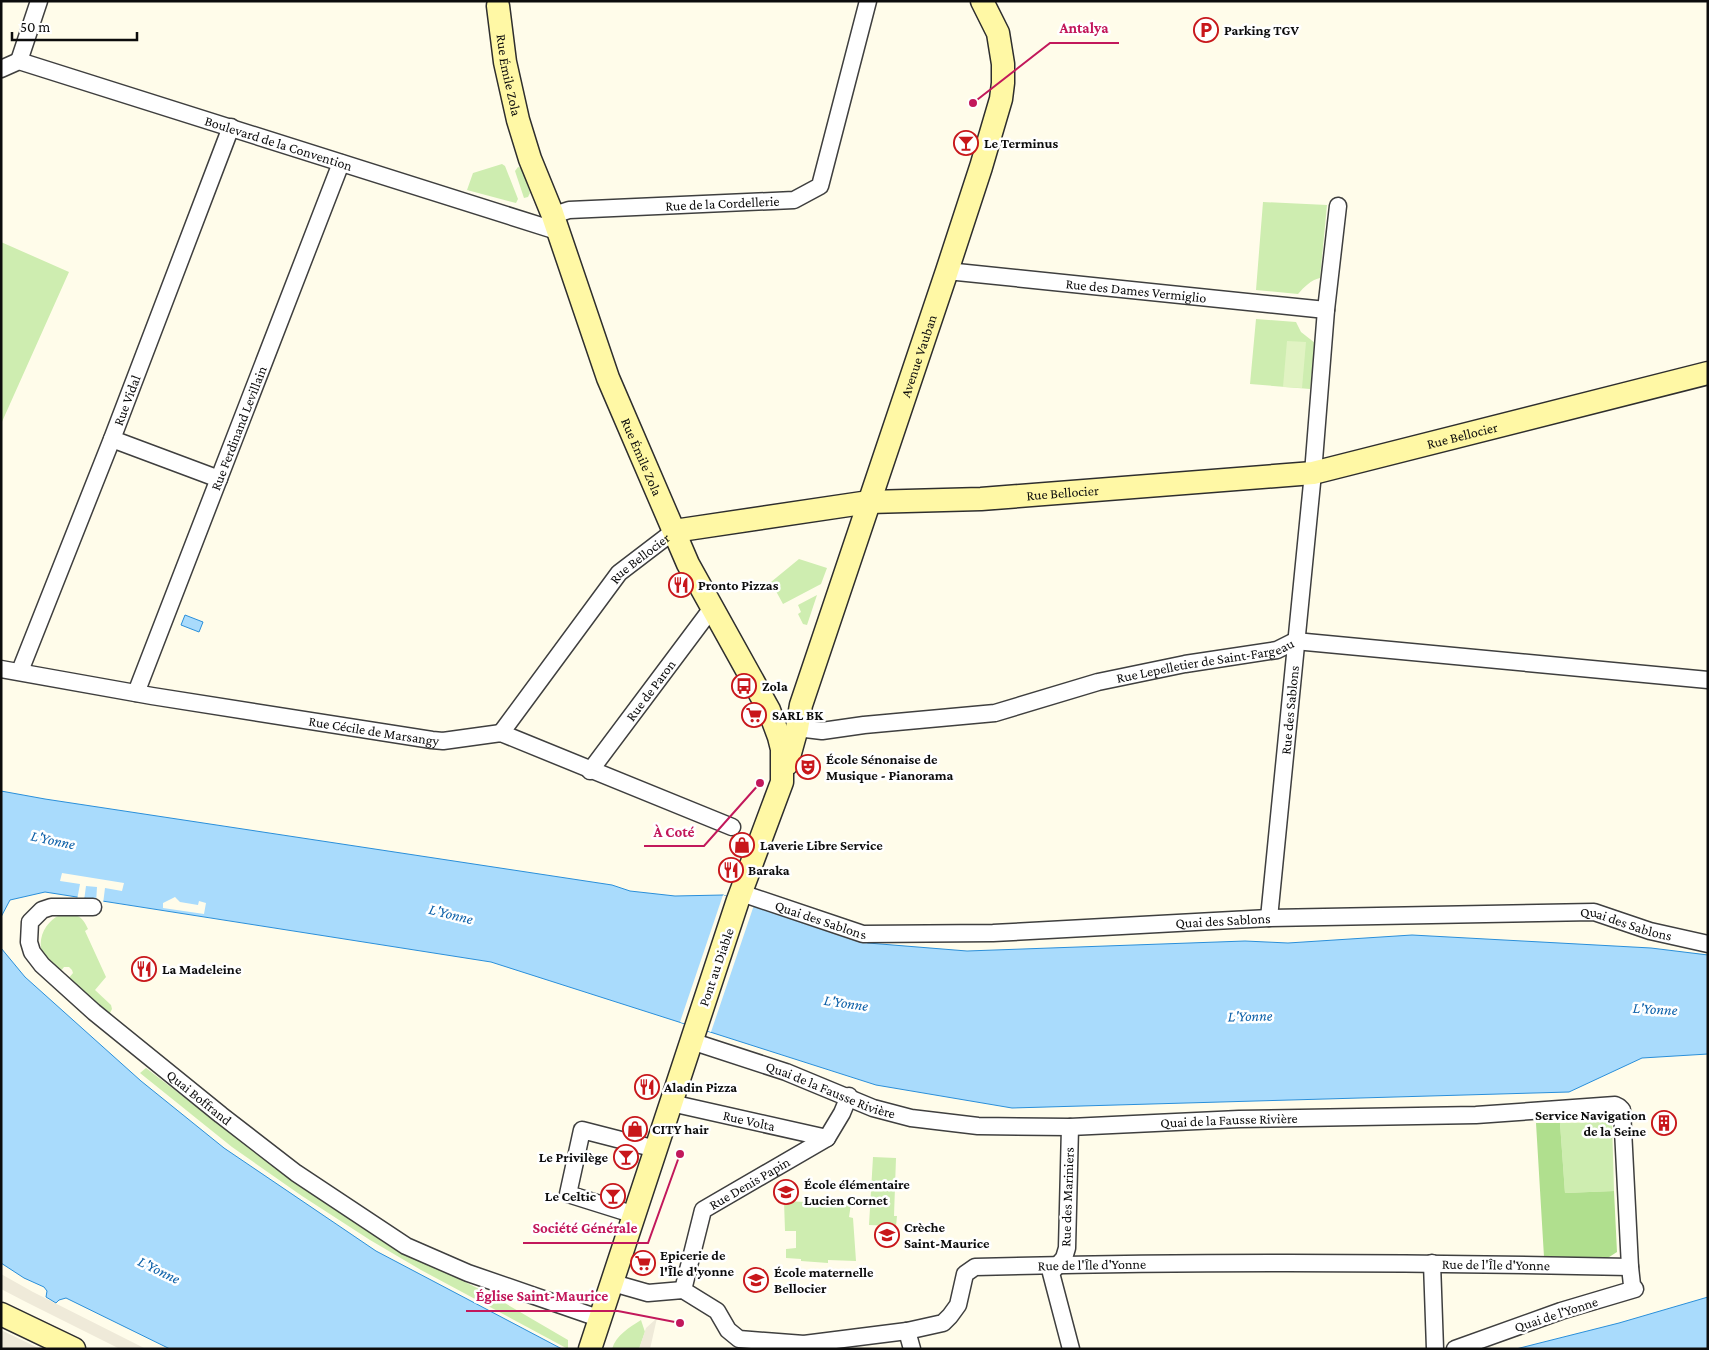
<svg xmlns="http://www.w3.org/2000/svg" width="1709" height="1350" font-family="'Crimson Pro',serif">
<rect width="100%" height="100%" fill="#fffcea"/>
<!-- green -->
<path fill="#ceedb0" d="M502,164L505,166L518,199L516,203L467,190L473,173Z
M518,167L522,168L530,193L528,197L524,198L515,171Z
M1263,202L1327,205L1320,278C1311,280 1304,287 1298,294L1256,290Z
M1,242L69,272L1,424Z
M1256,319L1296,322L1301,332L1315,343L1310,389L1250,384Z
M799,559L827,568L821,584L783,604L771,582Z
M817,595L807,625L803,624L798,614L801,612L798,605Z
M60,915C76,915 81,913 88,929L85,931L106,977L95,990L111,1005L112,1009L110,1013L105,1011L68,979L73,973L72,970L69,967H64L60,972C55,967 46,961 43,955C36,939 46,921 60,915Z
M146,1068L292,1180L394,1246L491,1295L568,1340V1349L421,1270L370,1240L302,1196L232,1147L140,1073Z
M1612,1122L1614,1191L1565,1193L1560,1123Z
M873,1157L896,1158L894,1216H897L896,1226L869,1225Z
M784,1201L851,1204L849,1217L853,1218L856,1261L828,1260V1263L801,1261V1259L786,1258V1249L796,1248V1231H785Z
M641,1320L645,1332L639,1349H612C616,1335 630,1327 641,1320Z"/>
<!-- forest -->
<path fill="#b0df8e" d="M1536,1123H1560L1565,1193L1614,1191L1617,1252L1606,1259L1544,1257Z"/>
<!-- pitch -->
<path fill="#e1f3c3" d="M1287,341L1306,342L1302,388L1283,387Z"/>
<!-- plaza -->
<path fill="#efead9" d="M1,1274L33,1292L146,1349H120L26,1302L1,1289Z
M657,1318L650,1349H639L646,1328Z
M1,1330L28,1343L40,1349H1Z"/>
<!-- water -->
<path fill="#a9dbfc" stroke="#2a8fda" d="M185,615L203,622L199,632L181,625Z
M1,791L45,799L612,885L630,891L675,896L723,895L868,943L967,951L1245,941L1288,943L1412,935L1651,948L1708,955V1054L1642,1058L1569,1092L1012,1108L876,1085L491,962L45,892L10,900L1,917Z
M1,948L25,977L141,1081L224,1148L376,1251L562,1349H170L66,1298L59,1300L56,1303L46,1297L47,1291L44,1287L24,1278L1,1263Z
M1708,1297V1349H1516L1619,1323Z"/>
<!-- pier -->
<path fill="#fffcea" d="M62,873L124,883L122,891L105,888L103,904L96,903L97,887L86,886L84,901L77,900L80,884L60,881Z
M723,895L754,905L711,1032L680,1022Z
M175,897L180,902L198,905L199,901L206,903L204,914L163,908V903Z"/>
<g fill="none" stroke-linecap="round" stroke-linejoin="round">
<defs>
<g id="street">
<path d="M19,61L39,1"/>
<path id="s1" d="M1,69L19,61L557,231"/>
<path id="s2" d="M552,213H560L569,210L794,200L820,186L868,1"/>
<path id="s3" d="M947,271L1326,310"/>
<path d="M112,439L219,479"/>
<path id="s4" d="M1,669L152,696L432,740L443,741L501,733L732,827"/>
<path id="s5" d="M20,671L112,439L231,127"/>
<path id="s6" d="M136,693L341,163"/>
<path id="s7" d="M797,728L822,731L864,725L995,713L1098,682L1185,664L1277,650L1295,641L1708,680"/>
<path id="s8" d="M501,733L619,573L674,531"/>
<path id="s9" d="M590,771L712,608"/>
<path id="s10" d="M741,893L863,934L993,933L1269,918L1594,912L1650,931L1708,944"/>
<path id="s11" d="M93,907H51L42,910L30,922L29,942L32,952L42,965L94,1012L221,1115L296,1173L406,1246L468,1273L601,1319"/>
<path id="s12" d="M1269,918L1313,473L1326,310L1338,206"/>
<path id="s13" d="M691,1041L786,1072L873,1108L911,1118L978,1126L1070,1127L1239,1119L1476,1115L1615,1105L1619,1107L1622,1110L1630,1267L1632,1285L1635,1289L1561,1311L1455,1349"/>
<path id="s14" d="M671,1103L827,1138"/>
<path d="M1070,1127L1067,1248L1064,1258L1051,1273L1071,1349"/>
<path d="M635,1215L568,1194L582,1130L656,1149"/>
<path d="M1432,1263L1435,1349"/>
<path id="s15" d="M613,1283L648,1293L683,1290L717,1311L728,1330L739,1339L804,1344L907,1331L943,1323L950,1316L958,1305L965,1274L975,1267C1193,1261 1411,1262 1630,1267"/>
<path id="s16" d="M683,1290L703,1210L827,1138L842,1113L849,1096"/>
<path d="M907,1331L912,1349"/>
</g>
<g id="secondary">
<path id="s17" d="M498,6L505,62L518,120L530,159L552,213L608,378L688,564L769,710L779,737L782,749V782L738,900L590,1349"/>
<path id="s18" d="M674,531L869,502L981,499L1313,473L1708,373"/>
<path id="s19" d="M787,764L797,728L801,705L947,271L981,167L1001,99L1003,83V64L998,33L982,1"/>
<path d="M1,1314L74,1349"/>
</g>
</defs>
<!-- street casing -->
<use href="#street" stroke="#3f3f3f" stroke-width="19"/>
<!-- secondary casing -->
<use href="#secondary" stroke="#2e2e2e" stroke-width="25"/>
<!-- street -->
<use href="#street" stroke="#fff" stroke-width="16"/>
<!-- secondary -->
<use href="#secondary" stroke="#fff8a5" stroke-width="22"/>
</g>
<!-- icons -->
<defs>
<symbol id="parking-ring" viewBox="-11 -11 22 22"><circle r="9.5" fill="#fff" stroke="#c8171b" stroke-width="1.5"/><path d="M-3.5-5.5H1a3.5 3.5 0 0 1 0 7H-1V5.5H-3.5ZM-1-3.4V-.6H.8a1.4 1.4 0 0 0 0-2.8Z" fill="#c8171b"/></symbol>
<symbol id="bar-ring" viewBox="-11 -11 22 22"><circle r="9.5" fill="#fff" stroke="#c8171b" stroke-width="1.5"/><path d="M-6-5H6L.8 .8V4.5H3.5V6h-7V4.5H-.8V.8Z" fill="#c8171b"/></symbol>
<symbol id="restaurant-ring" viewBox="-11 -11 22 22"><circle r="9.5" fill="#fff" stroke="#c8171b" stroke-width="1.5"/><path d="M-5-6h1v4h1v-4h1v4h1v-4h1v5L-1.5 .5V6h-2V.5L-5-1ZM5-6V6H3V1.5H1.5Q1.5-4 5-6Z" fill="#c8171b"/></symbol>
<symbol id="bus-ring" viewBox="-11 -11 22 22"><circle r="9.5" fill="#fff" stroke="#c8171b" stroke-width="1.5"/><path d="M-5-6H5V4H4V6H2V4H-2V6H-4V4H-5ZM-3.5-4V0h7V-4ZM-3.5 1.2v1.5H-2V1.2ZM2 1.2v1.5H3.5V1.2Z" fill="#c8171b"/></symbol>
<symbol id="supermarket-ring" viewBox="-11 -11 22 22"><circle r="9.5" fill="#fff" stroke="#c8171b" stroke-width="1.5"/><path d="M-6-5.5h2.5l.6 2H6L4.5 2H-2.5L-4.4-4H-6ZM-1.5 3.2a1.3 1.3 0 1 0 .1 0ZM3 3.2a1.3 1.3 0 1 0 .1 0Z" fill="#c8171b"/></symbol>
<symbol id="theatre-ring" viewBox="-11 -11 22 22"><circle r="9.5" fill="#fff" stroke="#c8171b" stroke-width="1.5"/><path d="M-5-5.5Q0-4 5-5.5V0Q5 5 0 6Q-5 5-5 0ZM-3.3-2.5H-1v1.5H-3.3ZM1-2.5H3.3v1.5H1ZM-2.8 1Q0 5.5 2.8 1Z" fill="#c8171b"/></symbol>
<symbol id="shop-ring" viewBox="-11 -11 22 22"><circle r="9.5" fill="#fff" stroke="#c8171b" stroke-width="1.5"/><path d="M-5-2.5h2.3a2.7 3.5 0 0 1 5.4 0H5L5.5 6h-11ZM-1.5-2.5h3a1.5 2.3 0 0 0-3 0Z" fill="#c8171b"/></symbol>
<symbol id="building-ring" viewBox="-11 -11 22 22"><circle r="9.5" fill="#fff" stroke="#c8171b" stroke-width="1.5"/><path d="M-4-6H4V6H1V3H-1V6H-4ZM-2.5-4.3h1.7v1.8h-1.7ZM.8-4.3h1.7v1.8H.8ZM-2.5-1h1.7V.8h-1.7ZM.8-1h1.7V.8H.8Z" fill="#c8171b"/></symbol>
<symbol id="school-ring" viewBox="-11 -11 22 22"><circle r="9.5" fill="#fff" stroke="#c8171b" stroke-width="1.5"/><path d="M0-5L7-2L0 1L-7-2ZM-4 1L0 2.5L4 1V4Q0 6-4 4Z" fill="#c8171b"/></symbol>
</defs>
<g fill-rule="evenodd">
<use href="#parking-ring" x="1192" y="16" width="28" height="28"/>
<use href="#bar-ring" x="952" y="129" width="28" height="28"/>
<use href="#restaurant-ring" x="667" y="571" width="28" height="28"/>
<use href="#bus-ring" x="730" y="672" width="28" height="28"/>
<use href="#supermarket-ring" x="740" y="701" width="28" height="28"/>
<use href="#theatre-ring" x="794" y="753" width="28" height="28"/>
<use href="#shop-ring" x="728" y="831" width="28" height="28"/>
<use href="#restaurant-ring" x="717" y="856" width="28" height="28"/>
<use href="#restaurant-ring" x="130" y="955" width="28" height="28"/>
<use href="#restaurant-ring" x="633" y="1073" width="28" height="28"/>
<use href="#building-ring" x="1650" y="1109" width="28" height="28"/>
<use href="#shop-ring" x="621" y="1115" width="28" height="28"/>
<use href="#bar-ring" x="612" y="1143" width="28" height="28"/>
<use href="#school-ring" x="772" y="1178" width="28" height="28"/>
<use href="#bar-ring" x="599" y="1182" width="28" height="28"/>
<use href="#school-ring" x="873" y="1221" width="28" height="28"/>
<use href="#supermarket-ring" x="629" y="1249" width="28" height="28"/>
<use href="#school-ring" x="742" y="1266" width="28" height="28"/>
</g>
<g text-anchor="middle" stroke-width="5" stroke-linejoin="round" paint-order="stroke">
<!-- poi labels -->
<g font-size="14" font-weight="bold" fill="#0c0c0c" stroke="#fff" text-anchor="start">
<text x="1224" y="35">Parking TGV</text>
<text x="984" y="148">Le Terminus</text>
<text x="698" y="590">Pronto Pizzas</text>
<text x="762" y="691">Zola</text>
<text x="772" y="720">SARL BK</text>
<text x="826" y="764">École Sénonaise de<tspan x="826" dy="16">Musique - Pianorama</tspan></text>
<text x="760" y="850">Laverie Libre Service</text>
<text x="748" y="875">Baraka</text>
<text x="162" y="974">La Madeleine</text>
<text x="664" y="1092">Aladin Pizza</text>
<text x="1646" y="1120" text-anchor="end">Service Navigation<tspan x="1646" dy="16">de la Seine</tspan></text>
<text x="652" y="1134">CITY hair</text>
<text x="608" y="1162" text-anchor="end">Le Privilège</text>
<text x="804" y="1189">École élémentaire<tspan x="804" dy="16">Lucien Cornet</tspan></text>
<text x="596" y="1201" text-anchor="end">Le Celtic</text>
<text x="904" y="1232">Crèche<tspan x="904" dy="16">Saint-Maurice</tspan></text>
<text x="660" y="1260">Epicerie de<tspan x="660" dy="16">l'Île d'yonne</tspan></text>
<text x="774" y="1277">École maternelle<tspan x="774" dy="16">Bellocier</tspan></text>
</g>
<!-- street labels -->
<g font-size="14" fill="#0c0c0c" stroke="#fff">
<text dy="5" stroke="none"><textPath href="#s17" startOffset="70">Rue Émile Zola</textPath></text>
<text dy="5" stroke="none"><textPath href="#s1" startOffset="292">Boulevard de la Convention</textPath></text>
<text dy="5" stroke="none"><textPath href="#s2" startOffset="171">Rue de la Cordellerie</textPath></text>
<text dy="5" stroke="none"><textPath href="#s3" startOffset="190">Rue des Dames Vermiglio</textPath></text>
<text dy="5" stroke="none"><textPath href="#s19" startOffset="429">Avenue Vauban</textPath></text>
<text dy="5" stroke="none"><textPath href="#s5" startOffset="291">Rue Vidal</textPath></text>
<text dy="5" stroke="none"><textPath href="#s6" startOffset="284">Rue Ferdinand Levillain</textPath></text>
<text dy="5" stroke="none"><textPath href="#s18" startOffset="796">Rue Bellocier</textPath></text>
<text dy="5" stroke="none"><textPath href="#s17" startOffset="475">Rue Émile Zola</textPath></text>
<text dy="5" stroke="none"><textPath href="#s18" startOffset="391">Rue Bellocier</textPath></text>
<text dy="5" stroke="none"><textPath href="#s8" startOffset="224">Rue Bellocier</textPath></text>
<text dy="5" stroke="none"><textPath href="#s7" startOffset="416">Rue Lepelletier de Saint-Fargeau</textPath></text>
<text dy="5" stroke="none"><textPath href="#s9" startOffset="101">Rue de Paron</textPath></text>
<text dy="5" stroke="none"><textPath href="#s12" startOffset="209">Rue des Sablons</textPath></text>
<text dy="5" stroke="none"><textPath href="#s4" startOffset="378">Rue Cécile de Marsangy</textPath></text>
<text dy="5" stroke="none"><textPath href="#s10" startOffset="84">Quai des Sablons</textPath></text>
<text dy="5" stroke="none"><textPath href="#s10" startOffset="489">Quai des Sablons</textPath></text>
<text dy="5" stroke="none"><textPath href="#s10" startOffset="894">Quai des Sablons</textPath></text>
<text transform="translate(716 967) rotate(-71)" y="5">Pont au Diable</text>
<text dy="5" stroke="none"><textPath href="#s13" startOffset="148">Quai de la Fausse Rivière</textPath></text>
<text dy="5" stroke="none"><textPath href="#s11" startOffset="321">Quai Boffrand</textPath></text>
<text dy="5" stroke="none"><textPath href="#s14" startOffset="80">Rue Volta</textPath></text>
<text dy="5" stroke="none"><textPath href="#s13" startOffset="552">Quai de la Fausse Rivière</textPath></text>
<text dy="5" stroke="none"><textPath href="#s16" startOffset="136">Rue Denis Papin</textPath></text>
<text transform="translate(1067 1197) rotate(-88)" y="5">Rue des Mariniers</text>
<text dy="5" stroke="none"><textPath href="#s15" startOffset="942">Rue de l'Île d'Yonne</textPath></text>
<text dy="5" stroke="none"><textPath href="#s15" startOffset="538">Rue de l'Île d'Yonne</textPath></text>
<text transform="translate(1556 1314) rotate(-18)" y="5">Quai de l'Yonne</text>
</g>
<!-- water labels -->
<g font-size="15" font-style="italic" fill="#0a5fa8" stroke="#fff">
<text transform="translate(53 840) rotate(12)" y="5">L'Yonne</text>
<text transform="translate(451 914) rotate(14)" y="5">L'Yonne</text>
<text transform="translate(846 1003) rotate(8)" y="5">L'Yonne</text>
<text transform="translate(1655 1009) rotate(3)" y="5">L'Yonne</text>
<text transform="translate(1250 1016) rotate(-1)" y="5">L'Yonne</text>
<text transform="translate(159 1270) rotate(26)" y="5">L'Yonne</text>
</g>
</g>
<!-- callouts -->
<path fill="none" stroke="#c2185b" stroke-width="2" d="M973 103L1050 43H1119M760 783L704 846H644M680 1154L648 1243H523M680 1323L618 1311H466"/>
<g fill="#c2185b" stroke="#fff" stroke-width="2">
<circle cx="973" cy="103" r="5"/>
<circle cx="760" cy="783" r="5"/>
<circle cx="680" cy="1154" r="5"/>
<circle cx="680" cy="1323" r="5"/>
</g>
<g font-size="15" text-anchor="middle" font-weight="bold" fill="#c2185b" stroke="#fff" stroke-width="5" stroke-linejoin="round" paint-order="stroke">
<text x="1084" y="33">Antalya</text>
<text x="674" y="837">À Coté</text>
<text x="585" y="1233">Société Générale</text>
<text x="542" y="1301">Église Saint-Maurice</text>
</g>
<!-- border -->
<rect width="1709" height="1350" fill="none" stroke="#0c0c0c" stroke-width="5"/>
<!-- scale -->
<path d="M12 32v8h125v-8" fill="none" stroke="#0c0c0c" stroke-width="2.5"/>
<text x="20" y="32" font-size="15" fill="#0c0c0c" stroke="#ffffff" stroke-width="4" paint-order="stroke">50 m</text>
</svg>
